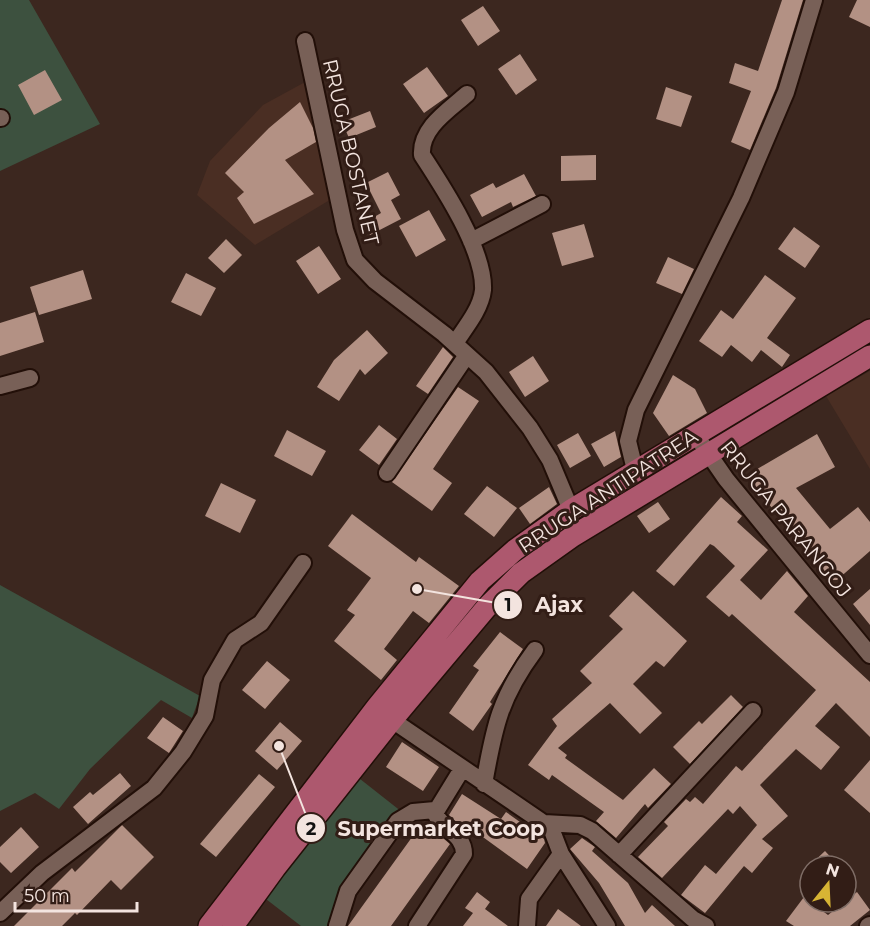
<svg xmlns="http://www.w3.org/2000/svg" width="870" height="926" font-family="Montserrat,sans-serif">
<rect width="100%" height="100%" fill="#3c271f"/>
<!-- built -->
<path fill="#4a2e23" d="M307,81L333,198L255,245L197,195L210,161L263,105Z
M870,371V469L826,396Z"/>
<!-- green -->
<path fill="#3d513f" d="M0,0H29L100,124L0,171Z
M0,585L200,696L192,718L161,700L90,769L59,809L35,793L0,811Z
M355,775L402,812L333,926H301L262,896Z"/>
<!-- building -->
<path fill="#b39184" d="M782,0H803L776,88L750,150L731,142L751,91L729,83L735,63L758,71Z
M857,0H870V27L849,17Z
M483,6L500,31L478,46L461,20Z
M520,54L537,80L516,95L498,69Z
M427,67L448,96L424,113L403,84Z
M45,70L62,100L34,115L18,85Z
M666,87L692,96L681,127L656,119Z
M300,102L313,128L316,142L285,160L314,194L254,224L237,198L244,192L225,173L269,128Z
M370,111L376,127L349,138L342,122Z
M596,155V180L561,181V156Z
M388,172L400,195L391,200L401,219L370,235L364,223L381,213L366,183Z
M524,174L536,196L513,207L511,202L482,217L470,195L493,183L496,188Z
M429,210L446,240L416,257L399,226Z
M584,224L594,257L562,266L552,233Z
M794,227L820,246L805,268L778,249Z
M226,239L242,255L224,273L208,258Z
M319,246L341,279L318,294L296,261Z
M668,257L694,269L682,294L656,283Z
M83,270L92,299L39,315L30,287Z
M186,273L216,288L201,316L171,302Z
M765,275L796,298L767,338L790,355L782,367L761,350L752,362L731,345L722,357L699,341L721,310L733,319Z
M35,312L44,342L0,356V323Z
M367,330L388,353L365,375L360,369L339,401L317,387L334,360Z
M443,347L453,357L428,394L416,386Z
M533,356L549,381L525,397L509,372Z
M673,375L695,389L707,413L669,436L653,413Z
M458,387L479,401L433,469L452,483L432,511L392,482Z
M379,425L397,439L379,465L359,450Z
M287,430L326,451L312,476L274,456Z
M615,431L621,457L604,467L591,444Z
M578,433L591,456L570,468L557,445Z
M817,434L835,467L796,488L830,529L858,507L870,522V551L837,580H832L767,502L765,503L747,475Z
M221,483L256,500L240,533L205,516Z
M487,486L517,508L494,537L464,514Z
M549,487L557,504L530,524L519,508Z
M721,497L742,516L737,522L768,550L740,580L761,600L787,571L808,596L794,612L870,682V737L836,703L815,726L840,747L821,770L796,749L760,785L788,816L762,839L773,848L752,873L744,866L705,913L681,895L705,865L716,874L757,825L740,806L733,814L728,809L662,878L638,857L668,826L664,822L686,799L690,802L695,797L703,804L736,766L742,771L816,690L732,614L729,617L706,597L735,566L714,546L710,544L674,586L656,571Z
M658,502L670,519L649,533L637,516Z
M352,514L416,562L419,557L459,586L429,623L413,611L384,649L397,660L381,680L334,641L355,615L347,610L371,578L328,546Z
M870,589V625L853,604Z
M633,591L687,641L664,667L656,661L633,684L662,713L640,734L610,703L558,748L567,755L565,758L623,800L654,768L671,784L648,808L645,804L616,838L596,821L604,812L552,775L549,780L528,765L557,726L552,719L592,683L580,671L623,629L609,616Z
M500,632L523,649L490,702L492,704L473,731L449,713L479,670L473,666Z
M267,661L290,680L265,709L242,690Z
M731,695L743,707L690,764L673,747L699,721L702,724Z
M163,717L183,731L169,753L147,738Z
M280,722L302,741L277,770L255,751Z
M402,742L439,767L423,791L386,767Z
M870,760V813L844,790Z
M120,773L131,786L88,824L73,807L90,792L93,795Z
M259,774L275,787L216,857L200,844Z
M462,794L501,819L506,812L544,839L545,843L527,869L476,832L473,836L466,831L449,815Z
M122,825L154,857L121,890L111,880L77,915L75,913L62,926H14L72,868L75,872Z
M420,826L435,836L437,833L450,844L391,926H348Z
M21,827L39,847L11,873L0,862V847Z
M582,838L595,847L592,851L628,883L645,913L652,905L675,926H625L599,883L570,849Z
M825,851L839,866H809Z
M477,892L490,902L485,909L508,926H463L473,913L465,908Z
M857,892L870,910L850,926H794L786,921L804,897L828,915Z
M558,909L581,926H546Z"/>
<g fill="none" stroke-linecap="round" stroke-linejoin="round">
<defs>
<path id="minor" d="M305,41L345,230L355,260L375,281L444,334L486,372L530,428L550,460L571,510
M0,118H1
M471,241L542,204
M455,343C465,328 481,309 483,290C485,251 443,187 422,155C420,128 449,110 467,94
M0,386L30,378
M695,434L726,479L870,655
M635,470L628,441L636,410L741,198L786,92L814,0
M387,473L467,355
M392,720L551,828L561,854L607,926
M484,784C494,727 500,697 535,650
M544,823L580,825L592,831L693,919L706,926
M619,855L753,711
M0,913L42,873L154,788L183,752L205,716L212,680L235,640L261,623L303,563
M337,926L348,891L398,821L413,812L435,810
M417,926L464,854C464,833 442,830 435,813L462,769
M527,926L529,899L561,854
M868,926L870,925"/>
<path id="major" d="M209,926L377,707L480,581L515,550L571,510L870,330
M233,926L275,868L392,720L486,608L521,573L573,536L870,356"/>
</defs>
<!-- minor casing -->
<use href="#minor" stroke="#220f08" stroke-width="20"/>
<!-- major casing -->
<use href="#major" stroke="#220f08" stroke-width="24"/>
<!-- minor -->
<use href="#minor" stroke="#786057" stroke-width="16"/>
<!-- major -->
<use href="#major" stroke="#ad586e" stroke-width="21"/>
</g>
<g text-anchor="middle" stroke-width="6" stroke-linejoin="round" paint-order="stroke">
<!-- street labels -->
<g font-size="20" fill="#f3e4df" stroke="#321d16">
<text transform="translate(351 152) rotate(77)" y="7">RRUGA BOSTANET</text>
<text transform="translate(608 491) rotate(-33)" y="7">RRUGA ANTIPATREA</text>
<text transform="translate(786 519) rotate(51)" y="7">RRUGA PARANGOJ</text>
</g>
</g>
<!-- callouts -->
<path fill="none" stroke="#f3e4df" stroke-width="2" d="M417 589L508 605M279 746L311 828"/>
<g fill="#f3e4df" stroke="#321d16" stroke-width="2">
<circle cx="417" cy="589" r="6"/>
<circle cx="279" cy="746" r="6"/>
<circle cx="508" cy="605" r="15"/>
<circle cx="311" cy="828" r="15"/>
</g>
<g font-size="18" text-anchor="middle" font-weight="bold" fill="#111">
<text x="508" y="611">1</text>
<text x="311" y="835">2</text>
</g>
<g font-size="21" text-anchor="middle" font-weight="bold" fill="#f3e4df" stroke="#321d16" stroke-width="6" stroke-linejoin="round" paint-order="stroke">
<text x="559" y="612">Ajax</text>
<text x="441" y="836">Supermarket Coop</text>
</g>
<!-- north arrow -->
<g transform="translate(828 884) rotate(18)"><circle r="28" fill="#321d16" stroke="#7f6d66" stroke-width="1.5"/>
<path d="M0-4.5L10 22L0 15L-10 22Z" fill="#d7b434"/>
<text y="-9" font-size="16" font-weight="bold" text-anchor="middle" fill="#f3e4df">N</text>
</g>
<!-- scale -->
<path d="M15 902v9h122v-9" fill="none" stroke="#f3e4df" stroke-width="3"/>
<text x="24" y="902" font-size="18" fill="#f3e4df" stroke="#321d16" stroke-width="4.5" paint-order="stroke">50 m</text>
</svg>
